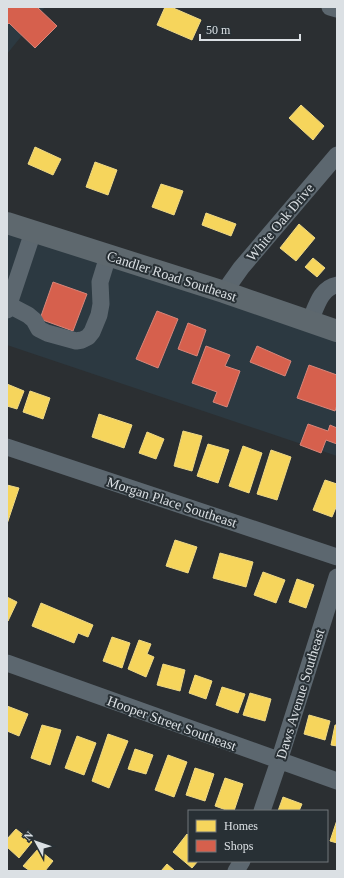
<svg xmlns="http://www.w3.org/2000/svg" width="344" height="878" font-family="'Times New Roman',serif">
<rect width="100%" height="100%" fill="#2b2f32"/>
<!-- built -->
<path fill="#2c3941" d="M7,7H45L7,54Z
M7,220L337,330V456L7,345Z"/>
<!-- homes -->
<path fill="#f6d55c" stroke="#eed885" d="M165,7H171L201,20L192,40L157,25Z
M301,105L324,126L313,140L289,118Z
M35,147L61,159L53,175L28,164Z
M95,162L117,170L108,195L86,187Z
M161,184L183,191L174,215L152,207Z
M206,213L236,224L231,236L202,225Z
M299,224L315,238L296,261L280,248Z
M313,258L325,268L317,277L305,267Z
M7,384L24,391L17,409L7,406Z
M30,391L50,398L43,419L23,412Z
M99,414L132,425L124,448L92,437Z
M183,431L202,436L192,471L174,466Z
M147,432L164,439L156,459L139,453Z
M208,444L229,450L218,483L197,476Z
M243,446L262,453L249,493L229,486Z
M271,450L291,457L277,500L257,494Z
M325,480L337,484V505L332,517L313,510Z
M7,485L19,488L7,524Z
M175,540L197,547L188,573L166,566Z
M220,553L253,562L246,587L213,578Z
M263,572L285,580L276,603L254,595Z
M297,579L314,585L306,608L289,602Z
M7,597L17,602L8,621L7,620Z
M41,603L93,625L88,637L78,633L74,643L32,626Z
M112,637L130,643L122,668L103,661Z
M139,640L151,644L147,654L154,657L146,677L128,669Z
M163,664L185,670L180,691L157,685Z
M195,675L212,681L206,699L189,693Z
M222,687L245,694L238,713L216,705Z
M250,693L271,699L265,721L243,715Z
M7,706L28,714L19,736L7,731Z
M309,715L330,721L325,740L304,734Z
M42,725L61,730L50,765L31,758Z
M335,725H337V746L331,745Z
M108,734L128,741L109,788L92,781Z
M77,736L96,743L84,775L65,768Z
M135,749L153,755L146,774L128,769Z
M168,755L187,762L174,797L155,790Z
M195,768L214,774L205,801L186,795Z
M225,778L243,784L234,811H229L215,806Z
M283,797L302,804L299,811H278Z
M337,820V843L330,841Z
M16,829L32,842L19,858L7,847V839Z
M187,834L189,836V861H198L192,868L173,852Z
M38,849L53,861L45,871H30L23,866Z
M167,864L175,871H161Z"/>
<!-- shops -->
<path fill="#d6604d" stroke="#d8867a" d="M7,7H37L57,26L35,48L9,23L7,25Z
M53,282L87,294L73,331L40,319Z
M157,311L178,319L158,368L136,359Z
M188,323L206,330L197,356L178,349Z
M206,346L230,355L225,366L240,371L227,407L213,402L217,392L192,383Z
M257,346L291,361L285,376L250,362Z
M309,365L337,375V405L335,411L297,398Z
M308,424L328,431L330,425L337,428V444L326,440L321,453L300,445Z"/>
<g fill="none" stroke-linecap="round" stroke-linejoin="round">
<!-- minor -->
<path stroke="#5c676f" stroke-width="17" d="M330,7L337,9
M224,292L241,268L337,155
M9,305L28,315L34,320L39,329L47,333L76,341L82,340L88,337L92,332L99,315L101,304L100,282L108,256
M7,310L33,232
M310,321C316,308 320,288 337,285
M7,447L337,557
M7,663L337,781
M262,811L279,761L337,577
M236,871L242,861"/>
<!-- major -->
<path stroke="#5e686e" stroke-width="22" d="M7,223L224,292L337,331"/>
</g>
<g text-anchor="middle" stroke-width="4" stroke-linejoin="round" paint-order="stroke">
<!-- street labels -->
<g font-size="14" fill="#dbe0e4" stroke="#283035">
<text transform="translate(280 222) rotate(-50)" y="5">White Oak Drive</text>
<text transform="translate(172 276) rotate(18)" y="5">Candler Road Southeast</text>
<text transform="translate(172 502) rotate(18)" y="5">Morgan Place Southeast</text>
<text transform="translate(300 694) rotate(-73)" y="5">Daws Avenue Southeast</text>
<text transform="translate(172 723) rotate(20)" y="5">Hooper Street Southeast</text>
</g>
</g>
<!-- border -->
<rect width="344" height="878" fill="none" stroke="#dbe0e4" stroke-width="16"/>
<!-- legend -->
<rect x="188" y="810" width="140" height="52" fill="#283035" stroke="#70767b"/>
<rect x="196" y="820" width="20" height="12" fill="#f6d55c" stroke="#70767b"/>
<text x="224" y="830" font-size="12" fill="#dbe0e4">Homes</text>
<rect x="196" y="840" width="20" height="12" fill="#d6604d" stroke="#70767b"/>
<text x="224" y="850" font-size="12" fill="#dbe0e4">Shops</text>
<!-- north arrow -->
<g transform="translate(36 842) rotate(310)" stroke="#283035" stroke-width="3" paint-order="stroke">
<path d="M0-3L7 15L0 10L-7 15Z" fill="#dbe0e4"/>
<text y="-6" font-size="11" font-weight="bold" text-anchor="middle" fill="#dbe0e4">N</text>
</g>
<!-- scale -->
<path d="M200 34v6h100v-6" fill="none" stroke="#dbe0e4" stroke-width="2"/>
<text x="206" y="34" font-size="12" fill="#dbe0e4" stroke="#283035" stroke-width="3" paint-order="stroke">50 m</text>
</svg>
